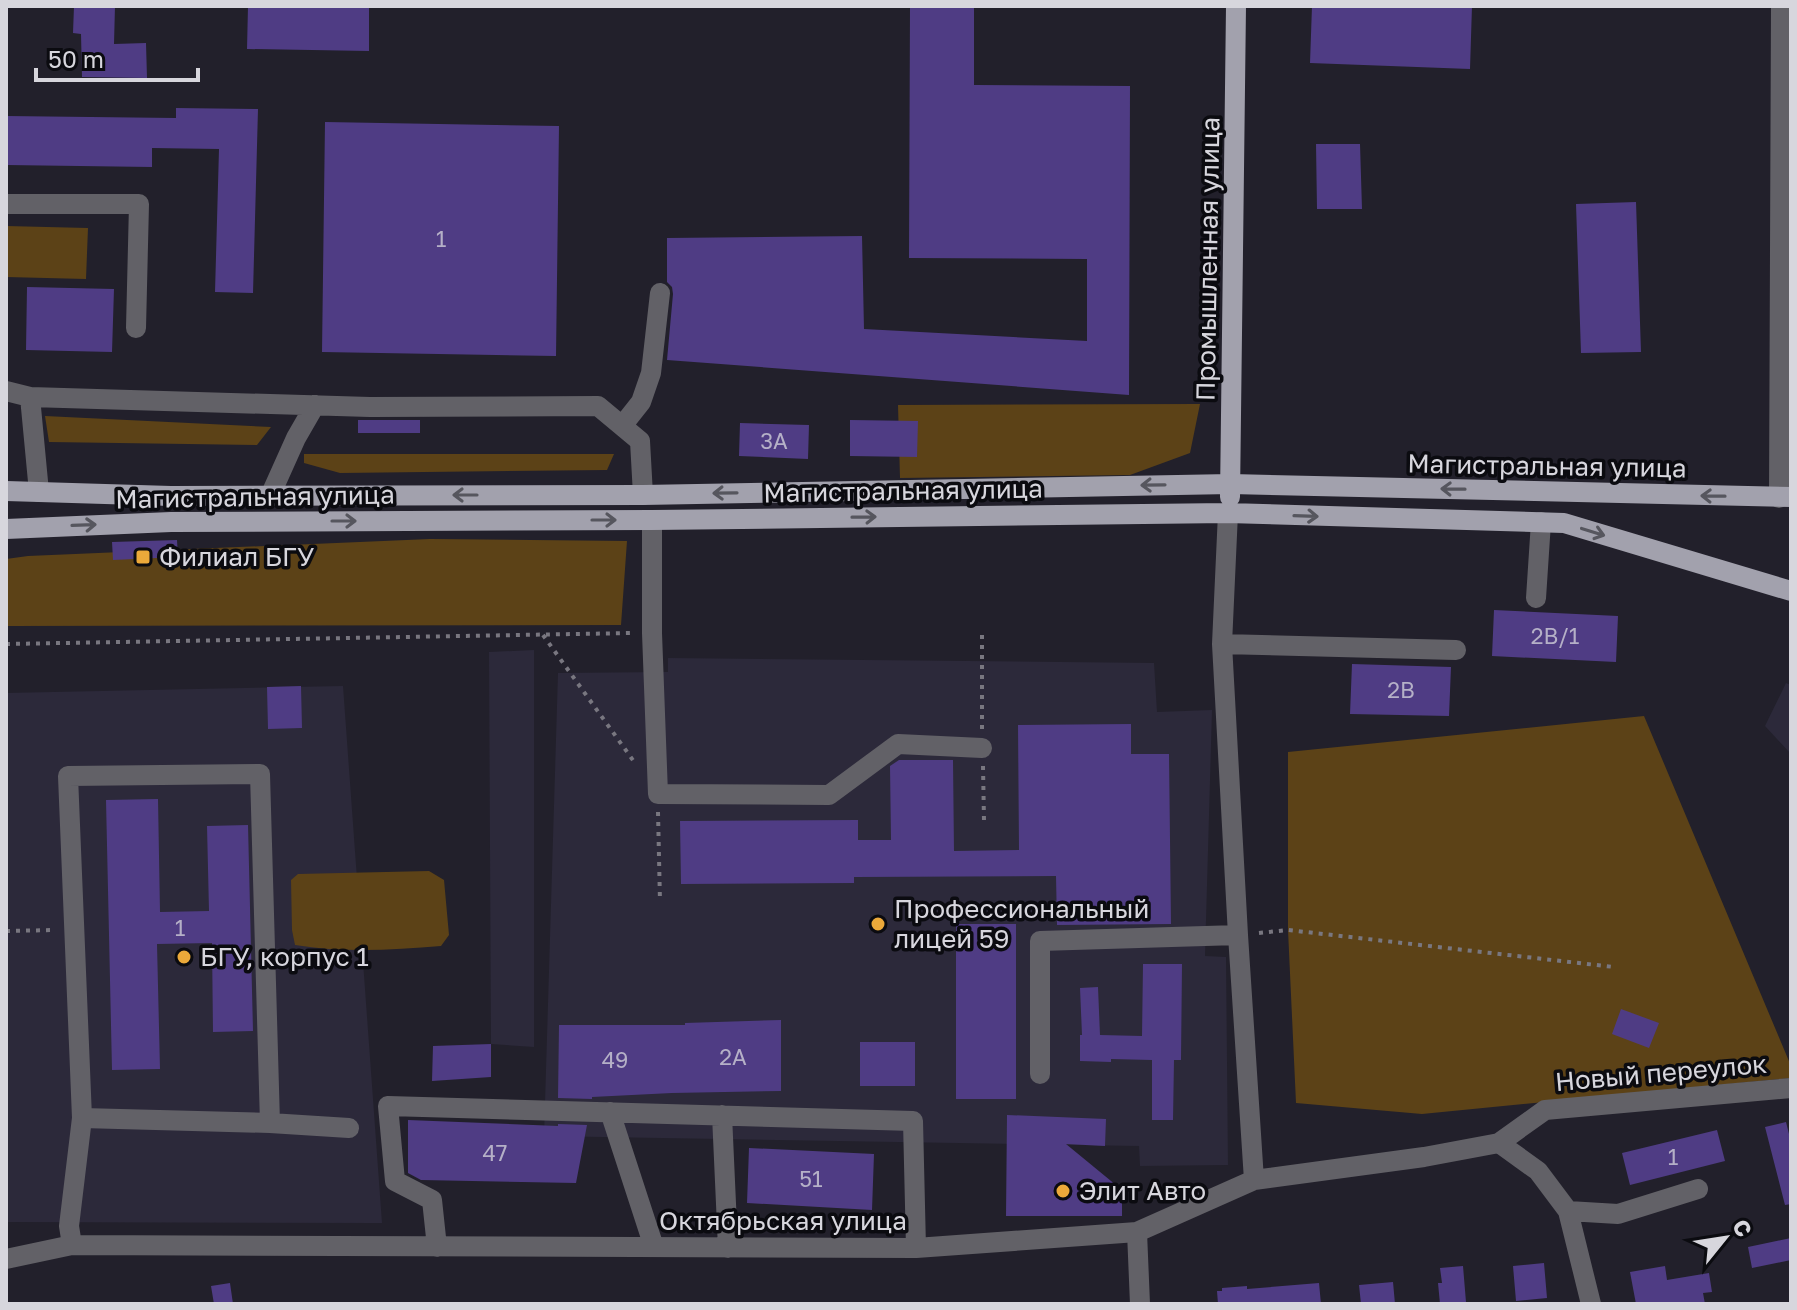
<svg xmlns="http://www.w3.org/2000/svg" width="1797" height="1310" font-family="'Golos Text',sans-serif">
<rect width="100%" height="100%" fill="#22202b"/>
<!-- built -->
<path fill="#2c293a" d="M534,650V1047L491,1044L489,652Z
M668,658L1154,663L1157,712L1212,710L1205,956L1226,957L1228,1165L1140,1166L1139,1146L544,1136L558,673L668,672Z
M1786,683L1791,685V754L1765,726Z
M343,686L382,1223L6,1222V693Z"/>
<!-- green -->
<path fill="#5c4217" d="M6,226L88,228L86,279L6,277Z
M1200,404L1190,453L1130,475L900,478L898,405Z
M45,416L271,427L257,445L49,442Z
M304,454H614L607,470L340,473L304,463Z
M430,539L627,541L621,625L6,626V559L28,556Z
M1644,716L1791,1066V1078L1422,1114L1296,1103L1288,930V752Z
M429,871L444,880L449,935L441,946C393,950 343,953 295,945L292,930L291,880L298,874Z"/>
<!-- building -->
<path fill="#4f3c84" d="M74,6H115L114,44L146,43L147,78L82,77L81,34L73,33Z
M248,6H369V51L247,49Z
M910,6H974V85L1130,86L1129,395L667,360L673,294L672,287L667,282V238L862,236L864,329L1087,341V259L909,258Z
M1312,6H1472L1470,69L1310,63Z
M176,108L258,109L253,293L215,292L219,149L152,148V167L6,165V116L176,118Z
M325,122L559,126L556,356L322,352Z
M1316,144H1360L1362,209H1317Z
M1636,202L1641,352L1581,353L1576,204Z
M27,287L114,289L112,352L26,350Z
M358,420H420V433H358Z
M850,420L918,421L917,457L850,456Z
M740,423L809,425L808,459L739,456Z
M177,540L178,557L113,560L112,542Z
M1494,610L1618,616L1616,662L1492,656Z
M1352,664L1451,667L1449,716L1350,714Z
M301,686L302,728L268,729L267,687Z
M1131,724V754H1169L1171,924L1057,925L1056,876L854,877V883L681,884L680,821L858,820V840H891L890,766L899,760H953L954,851L1019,850L1018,725Z
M158,799L160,912L209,911L207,826L248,825L253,1031L213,1032L212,943L157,944L160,1069L112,1070L106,800Z
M956,924H1016V1099H956Z
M1143,964H1182L1181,1060H1174L1173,1120H1152V1060L1111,1059V1062L1080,1061V1035H1082L1080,988L1098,987L1100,1035L1142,1036Z
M1621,1009L1659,1023L1649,1048L1612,1034Z
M781,1020V1091L672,1093L592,1097V1099L558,1098L559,1025H685V1023Z
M860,1042H915V1086H860Z
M491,1044V1077L432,1081L433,1046Z
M1007,1115L1106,1119L1105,1146L1066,1144L1122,1190V1216H1006Z
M408,1120L558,1126V1124L587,1125L576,1183L421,1180L408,1173Z
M1786,1122L1791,1142V1204L1785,1205L1765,1127Z
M1717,1130L1725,1161L1630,1185L1622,1153Z
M749,1148L874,1154L872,1210L747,1203Z
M1791,1238V1260L1752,1268L1748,1247Z
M1544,1263L1547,1298L1516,1301L1513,1266Z
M1463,1266L1466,1302L1440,1304L1438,1283H1442L1440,1268Z
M1665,1266L1667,1280L1709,1273L1712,1292L1703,1293L1705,1304H1636L1630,1272Z
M1393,1282L1395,1304H1361L1359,1285Z
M230,1283L233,1304H214L211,1286Z
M1319,1283L1321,1304H1218L1217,1291H1222V1288L1247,1286V1289Z"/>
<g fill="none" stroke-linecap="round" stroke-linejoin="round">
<!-- path -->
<path stroke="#797780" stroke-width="4" stroke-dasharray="4 6" stroke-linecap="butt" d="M543,635L635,763
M982,635V729
M6,644L632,633
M983,766L984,821
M658,812L660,902
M6,931L56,930
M1259,933L1288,930L1614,967"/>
<!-- minor -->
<path stroke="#626167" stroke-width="20" d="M6,204H139L136,328
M6,391L30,397L39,492
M30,397L370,407L598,406L640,441L643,495
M622,426L641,402L651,373L660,293
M270,496L296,438L315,405
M1779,498L1781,6
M1228,513L1222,644L1238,935L1254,1180
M652,520V633L658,794L829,795L898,744L982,748
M1536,598L1541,522
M1222,644L1456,650
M1040,1074V941L1238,935
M610,1112L654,1247
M722,1115L728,1248
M82,1118L270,1123L349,1128
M1499,1143L1545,1110L1791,1088
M1568,1211L1618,1214L1698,1189
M1137,1232L1140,1304
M72,1245L69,1226L82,1118L68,776L260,774L270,1123
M437,1247L432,1200L395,1181L388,1106L913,1121L916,1248
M6,1259L72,1245L916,1248L1137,1232L1254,1180L1424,1157L1499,1143L1538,1171L1568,1211L1591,1304"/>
<!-- major -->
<path stroke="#a2a1ad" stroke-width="20" d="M6,491L171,496L643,495L1231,484L1791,497
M1230,497L1236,6
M6,529L171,522L652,520L1228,513L1564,523L1791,591"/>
</g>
<!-- one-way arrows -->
<defs><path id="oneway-shaft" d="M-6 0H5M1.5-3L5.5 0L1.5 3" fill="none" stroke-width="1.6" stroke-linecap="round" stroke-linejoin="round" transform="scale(2)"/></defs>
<g stroke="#56565e">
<use href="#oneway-shaft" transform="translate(1153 485) rotate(179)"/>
<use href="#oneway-shaft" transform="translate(1453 489) rotate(-179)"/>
<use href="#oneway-shaft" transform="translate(725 493) rotate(179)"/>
<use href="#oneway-shaft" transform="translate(465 495) rotate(180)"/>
<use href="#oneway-shaft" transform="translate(1713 496) rotate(-179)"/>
<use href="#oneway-shaft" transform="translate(1306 516) rotate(2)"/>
<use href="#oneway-shaft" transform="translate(864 517) rotate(-1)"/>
<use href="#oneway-shaft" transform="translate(604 520)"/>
<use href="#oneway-shaft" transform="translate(344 521)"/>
<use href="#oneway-shaft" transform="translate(84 525) rotate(-2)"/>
<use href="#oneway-shaft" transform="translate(1593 532) rotate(17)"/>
</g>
<!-- markers -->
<g fill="#eca93a" stroke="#0b0b10" stroke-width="3">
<rect x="135" y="549" width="16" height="16" rx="4"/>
<circle cx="878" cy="924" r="8"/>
<circle cx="184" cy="957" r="8"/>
<circle cx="1063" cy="1191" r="8"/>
</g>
<g text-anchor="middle" stroke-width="7" stroke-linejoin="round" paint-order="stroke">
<!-- number labels -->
<g font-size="22" fill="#b5b0c7">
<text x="441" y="247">1</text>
<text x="774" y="449">3А</text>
<text x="1555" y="644">2В/1</text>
<text x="1401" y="698">2В</text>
<text x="180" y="936">1</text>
<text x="733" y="1065">2А</text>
<text x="615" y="1068">49</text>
<text x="495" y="1161">47</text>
<text x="1673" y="1165">1</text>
<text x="811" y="1187">51</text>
</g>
<!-- street labels -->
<g font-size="26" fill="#d7d6dd" stroke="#0b0b10">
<text transform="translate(1208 259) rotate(-89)" y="9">Промышленная улица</text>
<text transform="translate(1547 466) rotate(1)" y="9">Магистральная улица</text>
<text transform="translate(903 491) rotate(-1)" y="9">Магистральная улица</text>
<text transform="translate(255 497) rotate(-1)" y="9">Магистральная улица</text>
<text transform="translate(1661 1073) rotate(-5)" y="9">Новый переулок</text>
<text x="783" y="1230">Октябрьская улица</text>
</g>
<!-- poi labels -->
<g font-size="26" fill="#d7d6dd" stroke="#0b0b10" text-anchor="start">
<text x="159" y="566">Филиал БГУ</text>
<text x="894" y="918">Профессиональный<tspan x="894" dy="30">лицей 59</tspan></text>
<text x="200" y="966">БГУ, корпус 1</text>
<text x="1079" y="1200">Элит Авто</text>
</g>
</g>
<!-- border -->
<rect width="1797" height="1310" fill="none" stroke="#d7d6dd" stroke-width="16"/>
<!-- north arrow -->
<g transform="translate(1725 1238) rotate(60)" stroke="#0b0b10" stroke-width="6" paint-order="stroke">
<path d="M0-6L14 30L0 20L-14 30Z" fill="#d7d6dd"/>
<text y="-12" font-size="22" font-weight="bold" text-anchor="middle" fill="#d7d6dd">С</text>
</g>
<!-- scale -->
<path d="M36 68v12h162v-12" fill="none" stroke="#d7d6dd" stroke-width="4"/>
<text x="48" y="68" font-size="24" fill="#d7d6dd" stroke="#0b0b10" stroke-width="6" paint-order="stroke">50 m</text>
</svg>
